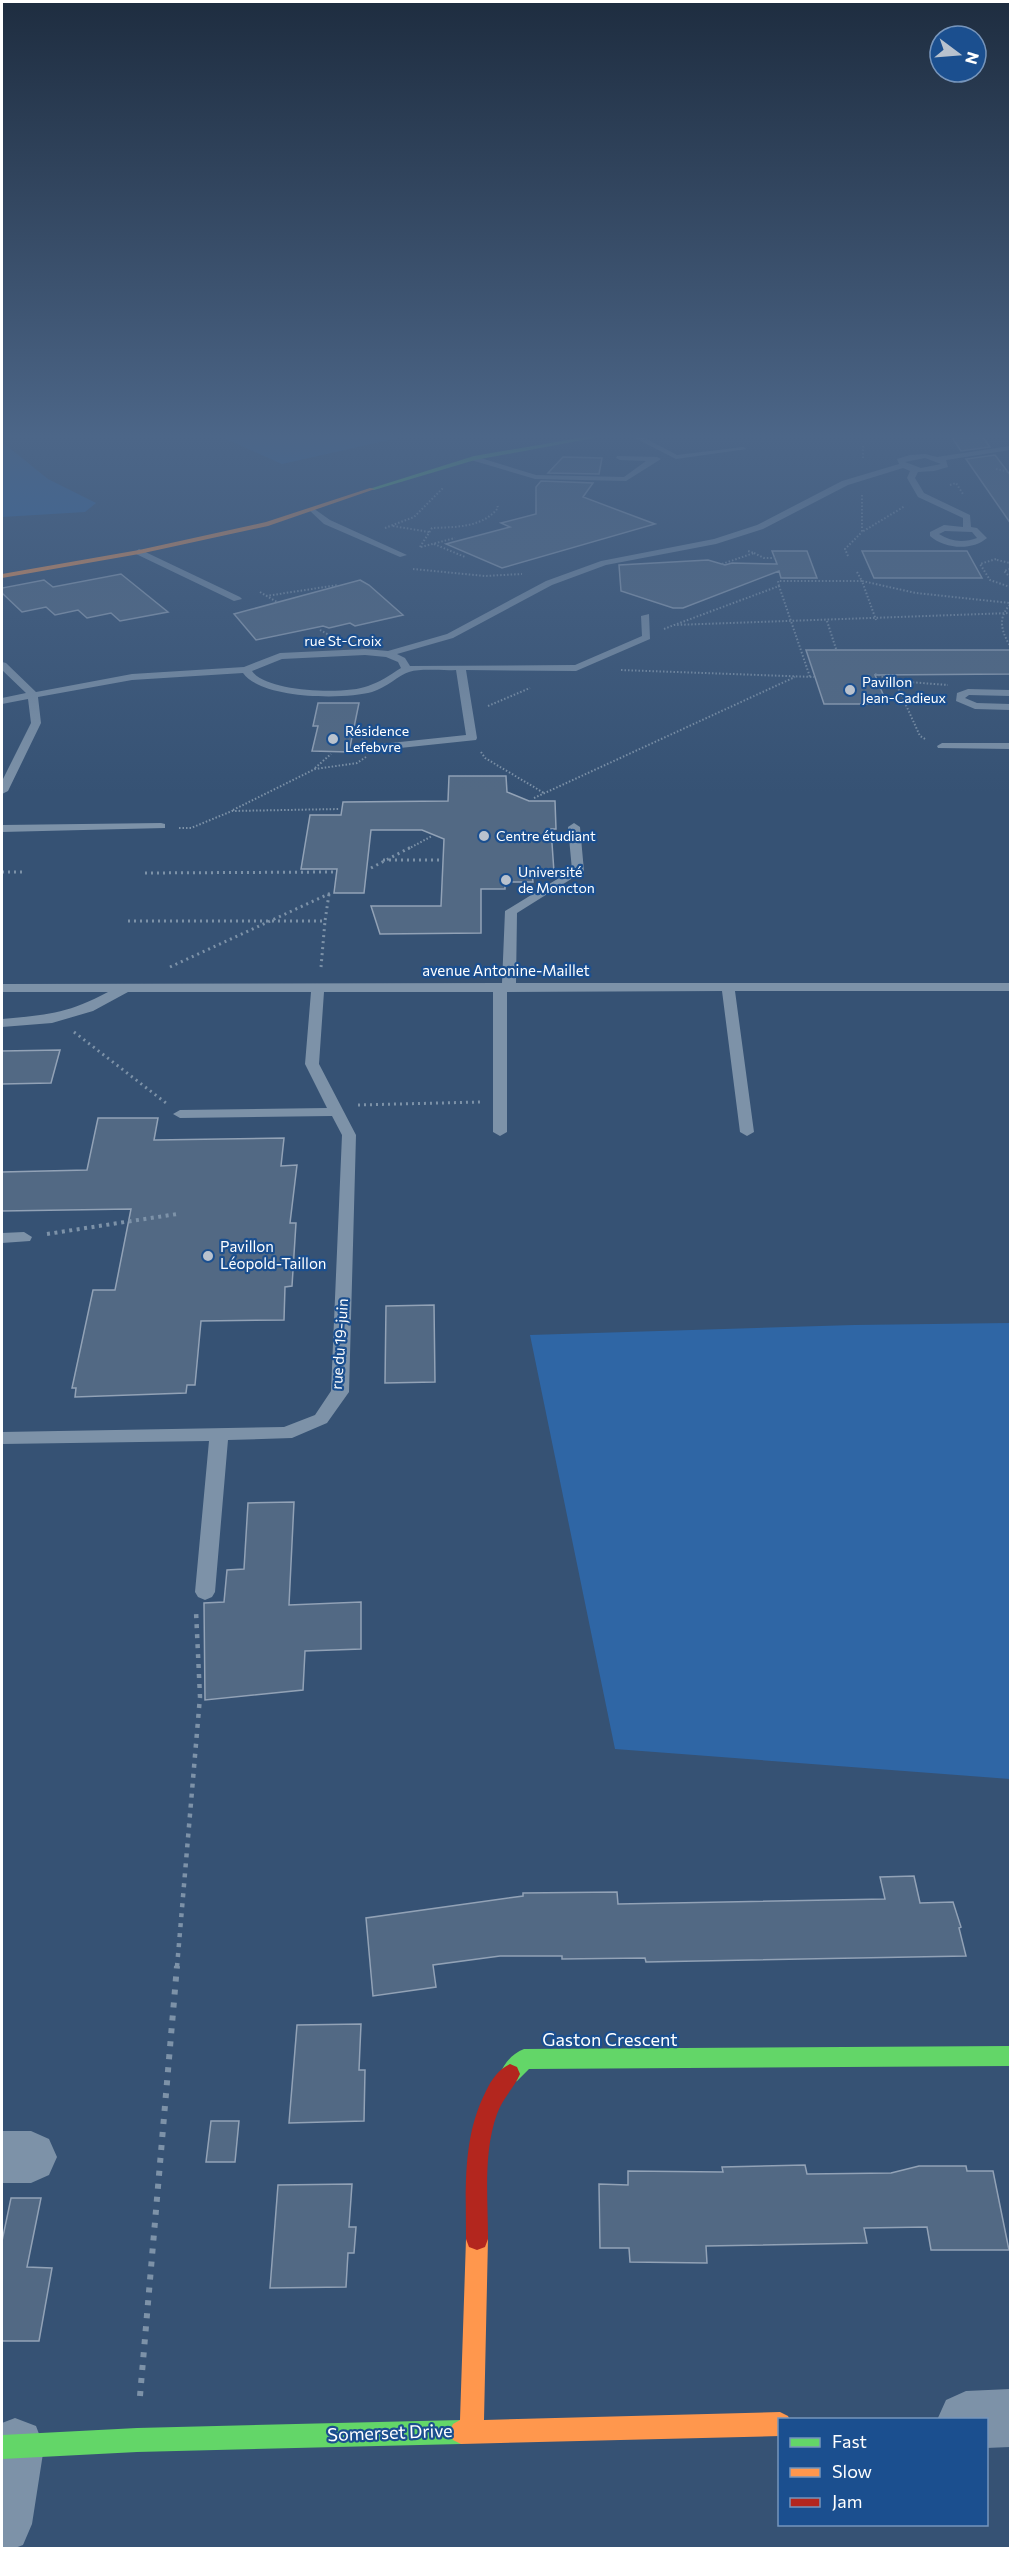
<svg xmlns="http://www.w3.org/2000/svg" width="1012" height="2550" font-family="Commissioner,sans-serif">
<rect width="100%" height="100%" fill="#365274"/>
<!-- green -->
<path fill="#2f66a5" d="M219,436H407L282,464Z
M2,442L48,479L96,503L85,512L2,517Z
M1010,1323V1779L615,1749L530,1335L854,1325Z"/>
<!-- building -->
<path fill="#526984" stroke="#92a2b6" stroke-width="1.5" d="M951,436H982L990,447L961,451Z
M995,455L1011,476V524L966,459Z
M563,457L602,458L599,474L548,473Z
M541,481L593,483L583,497L655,524L502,568L446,544L510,527L501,523L536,514V487Z
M772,551H807L817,578H781L779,571L683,608H673L621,591L619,565L708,560L725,565L732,563L777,564Z
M862,551H967L982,578H874Z
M121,574L168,612L120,621L111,613L87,618L78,610L55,615L46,607L22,612L2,593V588L44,580L53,587Z
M360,580L369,585L403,615L355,626L350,623L329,628L323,626L256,640L234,614Z
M806,650H1011V674L875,675L887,704H824Z
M318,703H359L349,752L312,751L318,726H313Z
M449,776H506L507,792L529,801H555L556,829H551L554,872H532L533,882H505V889H481V933L380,934L371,906H441L444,839L422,830H371L364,893H334L337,869H301L310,815H341L343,802L448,801Z
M60,1050L51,1083L2,1084V1051Z
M98,1118H158L154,1140L284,1138L281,1166L297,1165L290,1223H296L292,1286L285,1287L284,1320L201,1321L195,1385H187L186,1393L75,1397L76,1388H72L93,1290H115L131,1209L2,1211V1172L87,1170Z
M434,1305L435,1382L385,1383L386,1306Z
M294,1502L289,1605L361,1602V1649L305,1651L303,1690L205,1700L204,1603L224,1602L227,1570L244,1569L248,1503Z
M914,1876L920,1903L953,1902L961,1927L959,1928L966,1956L646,1962L645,1958L562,1959V1956H500L433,1965L436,1987L373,1996L366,1918L523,1896V1893L617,1892L618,1904L885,1899L880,1877Z
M361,2024L359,2070H365L364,2121L289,2123L297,2025Z
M211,2121H239L235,2162H206Z
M805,2165L807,2174L891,2173L919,2166H966L967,2171H993L1009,2250H931L927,2227L864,2228L867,2243L706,2246L707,2263L630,2262L629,2248H600L599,2184L628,2185V2171L723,2172L722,2167Z
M352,2184L349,2227H356L354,2253H348L346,2287L270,2288L278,2185Z
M11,2198H41L27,2267L52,2268L39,2341H2V2241Z"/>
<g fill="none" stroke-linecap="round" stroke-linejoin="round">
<!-- path-far4 -->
<path stroke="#7d92a8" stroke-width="2" stroke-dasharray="1.5 2" stroke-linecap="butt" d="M863,446V460
M996,469L1010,472
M950,485L956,483L963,494
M862,495V532L905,506
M393,526L429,532
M385,528L414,517L444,487
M434,544L465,557
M420,547L432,528C455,527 482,528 498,508L497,504
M421,547L455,538
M754,553L764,558H775
M848,556L845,549L862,532
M996,559L980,564L990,580L1010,587
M997,560L1010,563
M722,564L754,553L748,551
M413,569L485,576L522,574
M1010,569L1004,571L1010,577
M857,572L862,581L916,593L1010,603
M779,586L778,581H862L876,620
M260,592L277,602
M266,596L338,585
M1010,605C997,618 1002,632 1010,646
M827,621L836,649
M677,624L779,586L810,677
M664,629L674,625L1010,613
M320,630L329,635
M621,670L814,677
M875,674L895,681
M488,706L530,688
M925,739L920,736L895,681L948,685
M481,752L485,758L544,793
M315,768L331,754
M534,798L795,677
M233,810L315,769L357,763L366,757
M179,828H191L232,811L340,809
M408,849L432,836"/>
<!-- path-far3 -->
<path stroke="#7d92a8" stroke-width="3" stroke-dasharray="2 4" stroke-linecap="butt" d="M383,860H441
M371,868L411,847
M2,872H23
M145,873L336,872
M128,921H325L329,894
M170,967L333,892
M321,967L325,921
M74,1032L166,1103
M358,1105L480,1102"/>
<!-- path-far2 -->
<path stroke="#7d92a8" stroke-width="4" stroke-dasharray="3 4.5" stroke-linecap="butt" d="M47,1234L177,1214"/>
<!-- path-far1 -->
<path stroke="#7d92a8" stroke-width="4.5" stroke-dasharray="4 6" stroke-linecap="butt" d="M177,1967L200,1697L196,1611"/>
<!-- path -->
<path stroke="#7d92a8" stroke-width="6" stroke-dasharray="5 8" stroke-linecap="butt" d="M140,2396L177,1966"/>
<!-- lane -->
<path fill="#7d92a8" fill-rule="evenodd" d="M631,436H641L677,455L743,447L747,449L676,459Z
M1010,446V450L946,460L948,467L934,471L918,472L915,478L924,493L970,515L971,527L977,528L987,538C972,551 945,549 930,536V532L944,525L963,527V518L918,497L907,478L910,471L903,468L848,485L763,529L716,544L606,565L552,585L453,638L397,654L405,658L410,666L575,665L642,636L641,616L649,614L650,639L576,671L466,670L477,738L476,740L381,750L376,747L381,744L466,735L456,670C442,671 422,668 409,672C399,675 386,688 372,692C343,700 261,699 243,673L132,680L38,697L41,723L8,791L2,794V781L31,723L28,699L2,704V698L26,693L2,670V662L6,663L36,692L132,674L244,667L280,653L365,649L388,651L447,634L546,581L601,561L714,539L757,525L842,481L899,464L897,459L910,455L925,454L937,457ZM925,458L941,464L921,468L905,462ZM945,531L972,532L977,538C964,543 951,542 939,534ZM365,655L386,657L398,662L401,668C390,675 380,682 368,686C345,695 266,692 252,671L282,659Z
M474,456L536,475L624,477L646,461L620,460L616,458L617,456L657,457L661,459L626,481L535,479L471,460L470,458Z
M313,508L330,520L407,555L400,557L324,524L309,510Z
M139,549L240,597L242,599L234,601L136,554L135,552Z
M968,689L1010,690V696L969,695L965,698L977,703L1010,704V710L975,709L956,701L957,693Z
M942,743H1010V749L938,748L937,746Z
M161,823L165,824V828L2,832V825Z
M574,823L580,827L584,871L517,913L516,983H1010V991H735L754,1132L747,1136L740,1132L722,991L507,992V1132L500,1136L493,1132V992H324L319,1064L356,1135L349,1392L327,1423L292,1438L228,1440L215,1592L212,1597L205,1600L198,1597L195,1592L209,1441L2,1444V1432L284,1427L315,1415L331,1391L342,1135L332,1116L180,1118L173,1114L180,1110L327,1108L305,1064L311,992H128L93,1011L52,1023L2,1027V1019C46,1015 67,1014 108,992H2V984L502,983L505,911L572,870L568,827Z
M24,1232L32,1237L30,1241L2,1243V1233Z"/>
<!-- street -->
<path fill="#7d92a8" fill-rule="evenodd" d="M2,2131H31L49,2139L57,2157L49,2175L31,2183H2Z
M1010,2389V2447L986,2448V2420H937L946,2400L966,2391Z
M15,2418L36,2426L44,2447L32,2524L23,2545L15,2548H2V2423Z"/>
<!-- fast -->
<path fill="#63d668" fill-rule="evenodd" d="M591,436H605L475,460L374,490L369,489L474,456Z
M1010,2046V2066L529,2069L517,2081L510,2084L503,2081L500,2074C504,2063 513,2053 524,2049Z
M461,2420L469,2424L473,2432L469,2440L461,2444L137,2452L2,2459V2435L137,2428Z"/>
<!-- slow -->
<path fill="#ff974d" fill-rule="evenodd" d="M370,488L375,489L268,526L139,554L2,578V574L139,550L266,522Z
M477,2228L485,2231L488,2239L484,2420L780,2412L788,2416L790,2420H780V2436L461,2444L453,2440L449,2432L453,2424L460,2420L466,2239L469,2231Z"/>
<!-- jam -->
<path fill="#b3261e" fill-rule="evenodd" d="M510,2064L517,2067L520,2074C514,2088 502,2099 497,2114C483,2153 488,2198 488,2239L485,2247L477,2250L469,2247L466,2239C466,2188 462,2138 486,2091C491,2080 499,2069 510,2064Z"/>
</g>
<!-- sky -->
<linearGradient id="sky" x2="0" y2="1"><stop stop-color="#1e2d40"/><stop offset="0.55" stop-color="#4c6688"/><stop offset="1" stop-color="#4c6688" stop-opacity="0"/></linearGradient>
<rect width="1012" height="793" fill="url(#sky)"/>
<!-- markers -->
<g fill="#b9c2ce" stroke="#1b4f8f" stroke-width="2">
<circle cx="850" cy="690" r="6"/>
<circle cx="333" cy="739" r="6"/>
<circle cx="484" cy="836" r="6"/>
<circle cx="506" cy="880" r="6"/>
<circle cx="208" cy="1256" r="6"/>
</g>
<g text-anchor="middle" stroke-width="4.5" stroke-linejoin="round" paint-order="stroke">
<!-- far-street labels -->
<g font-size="14" fill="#fff" stroke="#1b4f8f">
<text x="343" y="646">rue St-Croix</text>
</g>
<!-- far-poi labels -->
<g font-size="14" fill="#fff" stroke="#1b4f8f" text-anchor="start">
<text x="862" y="687">Pavillon<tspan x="862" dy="16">Jean-Cadieux</tspan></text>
<text x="345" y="736">Résidence<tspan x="345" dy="16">Lefebvre</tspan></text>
<text x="496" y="841">Centre étudiant</text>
<text x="518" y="877">Université<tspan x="518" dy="16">de Moncton</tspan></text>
</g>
<!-- street labels -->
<g font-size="15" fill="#fff" stroke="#1b4f8f">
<text x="506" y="976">avenue Antonine-Maillet</text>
<text transform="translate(340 1344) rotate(-86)" y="5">rue du 19-juin</text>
</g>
<!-- poi labels -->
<g font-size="15" fill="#fff" stroke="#1b4f8f" text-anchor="start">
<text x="220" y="1252">Pavillon<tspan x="220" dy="17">Léopold-Taillon</tspan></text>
</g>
<!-- near-street labels -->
<g font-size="18" fill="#fff" stroke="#1b4f8f">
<text x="610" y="2046">Gaston Crescent</text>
<text transform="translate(390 2433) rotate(-2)" y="6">Somerset Drive</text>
</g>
</g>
<!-- border -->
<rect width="1012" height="2550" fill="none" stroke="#ffffff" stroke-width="6"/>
<!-- legend -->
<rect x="778" y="2418" width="210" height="108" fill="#1b4f8f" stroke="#7695bc" stroke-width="1.5"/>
<rect x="790" y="2438" width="30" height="9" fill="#63d668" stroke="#7695bc" stroke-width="1.5"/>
<text x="832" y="2448" font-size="18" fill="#ffffff">Fast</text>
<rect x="790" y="2468" width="30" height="9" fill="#ff974d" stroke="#7695bc" stroke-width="1.5"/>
<text x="832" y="2478" font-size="18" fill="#ffffff">Slow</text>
<rect x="790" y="2498" width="30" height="9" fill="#b3261e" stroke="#7695bc" stroke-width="1.5"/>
<text x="832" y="2508" font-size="18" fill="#ffffff">Jam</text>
<!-- north arrow -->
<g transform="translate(958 54) rotate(106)"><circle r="28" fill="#1b4f8f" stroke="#7695bc" stroke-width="1.5"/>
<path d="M0-4.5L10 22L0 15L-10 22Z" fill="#b9c2ce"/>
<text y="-9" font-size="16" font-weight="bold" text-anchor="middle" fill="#ffffff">N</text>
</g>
</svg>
